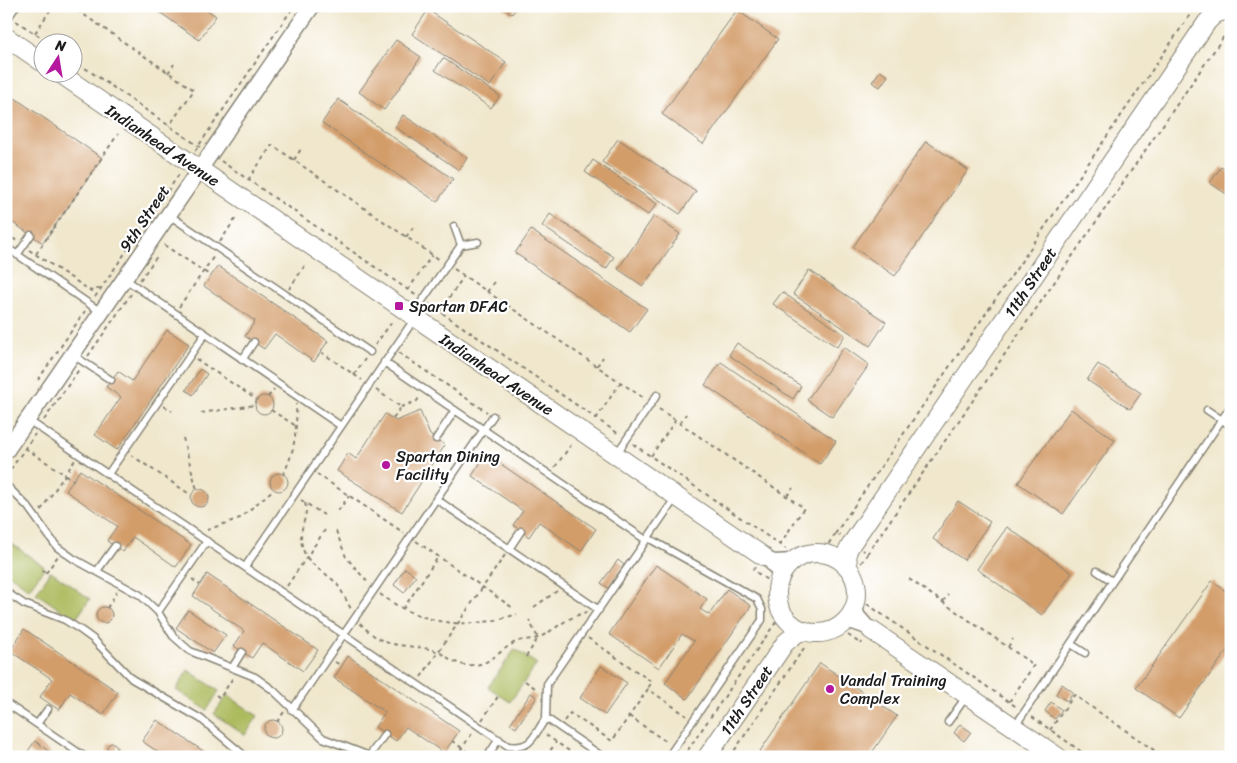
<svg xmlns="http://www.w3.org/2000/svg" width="1237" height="763" font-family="Sriracha,sans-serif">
<rect width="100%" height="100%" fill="#fff"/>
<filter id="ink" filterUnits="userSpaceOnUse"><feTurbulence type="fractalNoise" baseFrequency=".02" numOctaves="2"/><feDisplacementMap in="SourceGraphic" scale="10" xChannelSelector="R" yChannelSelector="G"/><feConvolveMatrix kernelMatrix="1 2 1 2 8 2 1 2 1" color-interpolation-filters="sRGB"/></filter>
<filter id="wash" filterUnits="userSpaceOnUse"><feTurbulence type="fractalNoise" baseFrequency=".0096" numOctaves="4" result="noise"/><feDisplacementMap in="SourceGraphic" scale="20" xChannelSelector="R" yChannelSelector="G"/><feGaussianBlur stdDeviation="1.12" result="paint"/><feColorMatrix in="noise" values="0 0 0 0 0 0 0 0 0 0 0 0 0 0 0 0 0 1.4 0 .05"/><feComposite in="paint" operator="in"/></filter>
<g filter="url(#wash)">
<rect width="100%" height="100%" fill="#f0e7cc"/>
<!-- green -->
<path fill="#adbb5e" stroke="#646c3d" d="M6,540L45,567L29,589L6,572Z
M51,571L90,599L75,620L36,593Z
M515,649L537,664L510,702L488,687Z
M188,670L219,691L207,710L176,690Z
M227,695L258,716L245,735L214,714Z"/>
<g id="blocks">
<!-- building -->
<path fill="#d39d6b" d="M151,6H201L216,16L199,40Z
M501,6H518L512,14Z
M428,10L506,62L490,86L412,34Z
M737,10L778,39L703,144L662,114Z
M396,40L421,57L384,110L359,92Z
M443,58L500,96L491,108L435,70Z
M880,71L888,76L880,87L872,82Z
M9,94L102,158L43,243L6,218V98Z
M338,99L453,179L437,202L322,123Z
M403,115L467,158L459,170L395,127Z
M618,139L696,191L680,214L602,162Z
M926,141L968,170L895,276L853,247Z
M593,160L657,204L648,215L585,172Z
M1221,167L1231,174V197L1210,183Z
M550,214L614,257L606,269L542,226Z
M654,216L680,234L643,286L618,269Z
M531,230L647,309L630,332L515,253Z
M218,266L328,341L314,362L275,334L264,349L245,336L255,321L204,286Z
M809,270L886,322L870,346L793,294Z
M782,292L845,335L837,347L773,304Z
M167,330L189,344L117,450L95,435L121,397L106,387L118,371L132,381Z
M737,343L801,386L793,399L729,355Z
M844,347L869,365L832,417L807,400Z
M721,362L836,441L820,464L705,385Z
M1098,364L1141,393L1130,409L1087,380Z
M200,369L207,374L193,395L186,390Z
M255 405a9 9 0 1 1 18 0a9 9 0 1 1-18 0Z
M1071,409L1115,440L1063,514L1018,483Z
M420,411L430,435L445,445L402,512L337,471L348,453L356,459L385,414L396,421Z
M486,454L596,529L581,551L539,522L529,537L513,525L523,511L472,476Z
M80,470L191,545L176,567L133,537L123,552L107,541L117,526L66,491Z
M270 482a9 9 0 1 1 18 0a9 9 0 1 1-18 0Z
M191 498a9 9 0 1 1 18 0a9 9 0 1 1-18 0Z
M958,501L990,522L964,560L933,539Z
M1007,527L1072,573L1042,615L977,569Z
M618,560L624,565L608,588L601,583Z
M656,565L707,599L700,609L709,615L727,589L751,606L687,699L665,683L694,641L682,634L659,668L609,634Z
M405,568L416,576L404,593L394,585Z
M207,574L318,650L303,671L262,643L252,658L234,646L244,631L193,596Z
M1212,581L1231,595V645L1179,718L1136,688Z
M96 615a8 8 0 1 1 16 0a8 8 0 1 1-16 0Z
M188,610L226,635L213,653L176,628Z
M24,629L118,692L103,715L70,693L59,710L40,697L52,679L10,651Z
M348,656L459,731L444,753L406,727L396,741L375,727L385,712L334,678Z
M820,663L897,716L869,757H756Z
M601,666L627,683L605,715L580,698Z
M1062,684L1073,692L1067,701L1056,694Z
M531,693L537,697L516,728L510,724Z
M1051,702L1062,710L1055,719L1045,711Z
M157,720L212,757H165L142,741Z
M264 729a9 9 0 1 1 18 0a9 9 0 1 1-18 0Z
M960,724L971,732L964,741L954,733Z
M35,741L51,753L49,757H36L28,751Z
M107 748a5 5 0 1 1 10 0a5 5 0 1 1-10 0Z"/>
</g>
</g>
<g filter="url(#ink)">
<use href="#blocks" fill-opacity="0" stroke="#868274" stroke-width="1"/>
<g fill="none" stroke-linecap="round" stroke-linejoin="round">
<defs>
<path id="service" d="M6,21L16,6
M169,215L370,352
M454,226L461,245
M6,247L101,312
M17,255L31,235
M125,279L341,426
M413,314L461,245L478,242
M73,355L111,380
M242,360L254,342
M384,362L646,540
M1207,410L1231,426
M28,420L508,746C533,749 533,736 546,718L603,757
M436,439L455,410
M617,453L657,395
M108,474L205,334
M6,485L28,507L57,547L74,559L140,595L158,612L173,636L190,651L255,677L273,690L323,738L372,757
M436,499L599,610
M648,538L757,599L762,609V620L668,757
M509,549L521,531
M245,567L415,318
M97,571L115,546
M1097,571L1112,581
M6,592L24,604L65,620L82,631L93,639L132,679L201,719L246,757
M158,612L207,541
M1071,644L1085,653
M232,668L242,652
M6,703L85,757
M292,710L493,416
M546,718L547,684L676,497
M948,722L966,697
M37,724L48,709
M1015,726L1231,406
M370,755L385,734
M487,757L499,739"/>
<path id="minor" d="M763,556L774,561L793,560
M767,559L776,570L779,579
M856,605L858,615L871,630
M843,624L853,623L867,628"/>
<path id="tertiary" d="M6,451L312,6"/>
<path id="secondary" d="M6,37L42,62
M58,72L763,556
M777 593a40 40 0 1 1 80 0a40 40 0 1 1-80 0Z
M848,566L847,552L852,543L1207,22L1215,14L1230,9
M871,630L1058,757
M707,757L785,643L797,633L806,631"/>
</defs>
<!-- service casing -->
<use href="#service" stroke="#868274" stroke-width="9"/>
<!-- minor casing -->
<use href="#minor" stroke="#868274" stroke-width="15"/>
<!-- tertiary casing -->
<use href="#tertiary" stroke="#868274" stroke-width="18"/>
<!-- secondary casing -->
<use href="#secondary" stroke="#868274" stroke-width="20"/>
<!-- path -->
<path stroke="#868274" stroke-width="2" stroke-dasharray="4 4" stroke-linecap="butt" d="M71,6L194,90L169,126
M324,12L328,6
M16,21L48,42
M35,33L53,6
M72,59L200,147
M168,73L174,64
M195,151L294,6
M294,160L301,149
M221,161L417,296
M248,180L272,145L440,260
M6,234L17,241
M406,237L414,226
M220,242L237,216
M164,245L211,276
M29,250L91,291L101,288
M36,254L118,134
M454,269L645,399
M140,280L158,255
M289,289L306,264
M408,290L432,255
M487,292L494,282
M95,297L180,173
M429,304L619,434
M179,307L214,256
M440,311L464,276
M375,345L392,322
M321,352L362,380
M399,353L487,412
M88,356L131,294
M196,359L257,400
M597,366L603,357
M354,375L365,359
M38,380L85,311
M376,390L401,407L393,419
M268,397L274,389
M164,406L172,411
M401,407L417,401L420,396
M659,409L804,508L780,544
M271,410L296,426
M201,413L255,405
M596,419L620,383
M44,420L80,368
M680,423L686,414
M183,438L197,490
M633,444L786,549
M25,448L73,480
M131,455L191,495
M651,456L675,421
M555,467L571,445
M317,474L404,533
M283,475C295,451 297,431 296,404
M6,476L35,434
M787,496L793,488
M301,500L324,515
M305,503C310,519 295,528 304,552C310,566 325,572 335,582C342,590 346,600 351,609
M41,510L75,460
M338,511L349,496
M207,530L240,518L274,489
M336,531L346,557L369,584
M835,534L1196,6
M416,541L513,608
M799,550L809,545L827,546L836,533L840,535
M867,554L1231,26
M861,563L868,554L863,550
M755,567L753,570L767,580
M42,570L49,575
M861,572L865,585L864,596
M46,573L58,556
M192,579L200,585
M909,579L1034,665L1009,702
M287,586L325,530
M380,594C421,625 468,631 517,614
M943,602L948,594
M867,604L1018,708
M534,607L557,591
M107,608L117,592
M403,609L438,557
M360,623C385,650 398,643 429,649C443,651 453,665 467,665C489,667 497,652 514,643C522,638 532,641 540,637C558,628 565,618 587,612
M848,635L861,644L862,642
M588,638L652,682L648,688
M818,639H828L840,635
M1008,647L1013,639
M526,657L538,638L529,620
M335,662L342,666
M421,677L505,555
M525,681L538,690
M216,695L220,698L234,676
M629,716L668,743
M1032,717L1089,757
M482,720L499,695
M564,721L570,713L612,741L648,689L687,716
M277,722L284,712
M1050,730L1074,695L1164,757
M546,735L578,757
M452,741L475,757
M456,757L473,732
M546,757L556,742
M683,757L778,619L770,602V585
M730,757L806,645"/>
<!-- service -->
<use href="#service" stroke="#fff" stroke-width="6"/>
<!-- minor -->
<use href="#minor" stroke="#fff" stroke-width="12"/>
<!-- tertiary -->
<use href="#tertiary" stroke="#fff" stroke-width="15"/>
<!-- secondary -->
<use href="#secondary" stroke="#fff" stroke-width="18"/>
</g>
</g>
<!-- markers -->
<g fill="#b5179e" stroke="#fff" stroke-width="2">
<rect x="394" y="301" width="10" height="10" rx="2.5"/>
<circle cx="386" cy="465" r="5"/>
<circle cx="830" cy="689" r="5"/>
</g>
<g text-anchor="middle" stroke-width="4.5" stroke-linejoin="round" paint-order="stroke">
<!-- street labels -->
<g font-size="16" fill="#1c1c1c" stroke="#fff">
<text transform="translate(163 145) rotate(34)" y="6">Indianhead Avenue</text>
<text transform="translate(144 218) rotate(-56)" y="6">9th Street</text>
<text transform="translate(1030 282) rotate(-56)" y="6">11th Street</text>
<text transform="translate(497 374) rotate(34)" y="6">Indianhead Avenue</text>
<text transform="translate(746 700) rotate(-56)" y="6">11th Street</text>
</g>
<!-- poi labels -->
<g font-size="16" fill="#1c1c1c" stroke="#fff" text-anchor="start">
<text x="409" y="312">Spartan DFAC</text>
<text x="396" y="462">Spartan Dining<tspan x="396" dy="18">Facility</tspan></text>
<text x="840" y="686">Vandal Training<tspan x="840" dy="18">Complex</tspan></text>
</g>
</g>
<!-- margin -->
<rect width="1237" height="763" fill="none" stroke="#fff" stroke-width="25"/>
<!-- north arrow -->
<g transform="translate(58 58) rotate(12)"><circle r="24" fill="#ffffff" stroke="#a4a4a4"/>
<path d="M0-4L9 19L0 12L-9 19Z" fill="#b5179e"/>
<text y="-8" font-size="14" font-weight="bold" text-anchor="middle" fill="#1c1c1c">N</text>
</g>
</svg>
